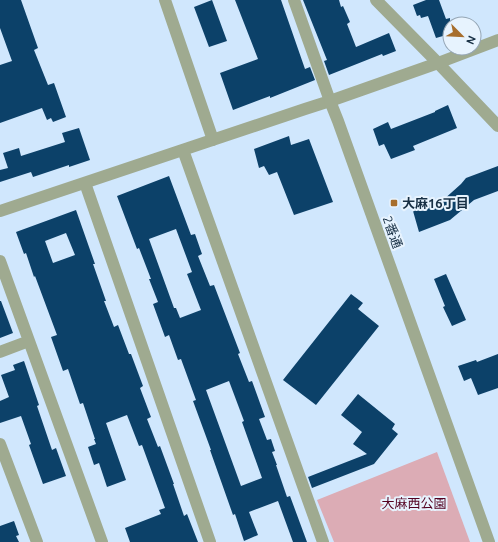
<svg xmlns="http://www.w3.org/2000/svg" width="498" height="542" font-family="Ubuntu,'Noto Sans JP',sans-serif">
<rect width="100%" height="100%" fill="#d0e7fd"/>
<!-- green -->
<path fill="#dcacb5" d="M437,452L470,542H334L317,500Z"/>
<!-- building -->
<path fill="#0c4169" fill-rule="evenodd" d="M0,0H21L38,48L34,50L48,85L54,83L66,117L53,122L51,118L47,120L42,108L0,123V65L12,61L0,28Z
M212,0L227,41L209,47L194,7Z
M235,0H281L305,69L310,67L315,80L270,98V96L233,110L220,73L258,59Z
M303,0H339L341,7L343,6L350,22L347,24L356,47L389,33L396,51L383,56L382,54L329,75L324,61L327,60Z
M426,0H439L446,19L450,18V34L436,38L428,16L421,18L420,15L417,16L413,5Z
M448,105L457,128L413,146L415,150L391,159L384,144L379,146L373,129L388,122L391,129L435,112V111Z
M79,128L90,160L69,167V165L33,177L31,172L0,182V170L8,168L3,153L19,148L21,156L65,142L62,133Z
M289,136L291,145L309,139L333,202L294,215L277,172L269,175L264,166L259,168L254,149Z
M498,166V191L474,200L450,220L419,232L413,211L433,203L442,201L461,184L466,178Z
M169,176L191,235L195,234L202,254L198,256L210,286L214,285L240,353L238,354L249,382L252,381L265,417L259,419L267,440L271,439L275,451L272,452L277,465H276L287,497L290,496L307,542H293L278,501L249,512L258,535L244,541L235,514L233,515L210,450H211L193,401L196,400L181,359L178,360L169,335L165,337L153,304L158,302L149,279H151L139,248L137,249L117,196ZM176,229L192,272L187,274L201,310L180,318L176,308H174L149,239ZM229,381L244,421L242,422L262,478L241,486L206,390Z
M76,210L95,264H93L106,301H104L114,327L118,325L129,354H131L143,386L140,388L151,417L147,419L158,447L160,446L174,484H173L184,516L187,514L198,542H130L125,528L161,514L159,510L165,508L142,445L139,446L127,415L106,423L126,480L107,487L99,463L94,465L88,447L96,444L94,439H95L83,403L80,404L68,369L63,371L51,337L57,335L35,276L34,277L26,253L24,254L16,232ZM66,233L75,255L53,263L45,241Z
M446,274L466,320L452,326L443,307L445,306L434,279Z
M351,294L363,303L358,309L379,326L316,405L283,380Z
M0,301H1L13,333L0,338Z
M498,354V388L478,395L471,378L464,381L458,366L476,360L477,362Z
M24,361L39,405L37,406L52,450L56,448L66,476L43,484L29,445L31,444L21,416L0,423V401L9,397L1,375L15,370L13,365Z
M358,394L395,424L392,429L398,434L374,464L312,488L308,477L367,454L353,444L362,432L341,415Z
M14,521L19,535L16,536L19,542H0V526Z"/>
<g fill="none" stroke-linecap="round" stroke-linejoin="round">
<!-- minor -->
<path stroke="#9faa90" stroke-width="12" d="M165,0L213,140
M376,0L438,63L498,126
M183,150L323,542
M85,183L210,542
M0,211L305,109L330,101L294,0
M0,261L102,542
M0,352L29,341
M0,444L37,542"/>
<!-- tertiary -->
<path stroke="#9faa90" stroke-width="12" d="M489,542L338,121L330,101L438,63L498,40"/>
</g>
<!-- markers -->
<rect fill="#a76e2d" stroke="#e7f3fe" stroke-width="1.5" x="390" y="199" width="8" height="8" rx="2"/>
<g text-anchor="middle" stroke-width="4" stroke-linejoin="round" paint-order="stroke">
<!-- poi labels -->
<g font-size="13" font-weight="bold" fill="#172f44" stroke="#e7f3fe" text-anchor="start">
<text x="402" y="208">大麻16丁目</text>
</g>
<!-- street labels -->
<g font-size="13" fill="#172f44" stroke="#e7f3fe">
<text transform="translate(393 232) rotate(70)" y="5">2番通</text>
</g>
<!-- park labels -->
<g font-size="13" fill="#530020" stroke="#e7f3fe">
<text x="414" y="508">大麻西公園</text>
</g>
</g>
<!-- north arrow -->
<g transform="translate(462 36) rotate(114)"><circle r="19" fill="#e7f3fe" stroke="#94a5b4"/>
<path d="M0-3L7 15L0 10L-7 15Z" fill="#a76e2d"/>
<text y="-6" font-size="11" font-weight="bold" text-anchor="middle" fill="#172f44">N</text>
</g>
</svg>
